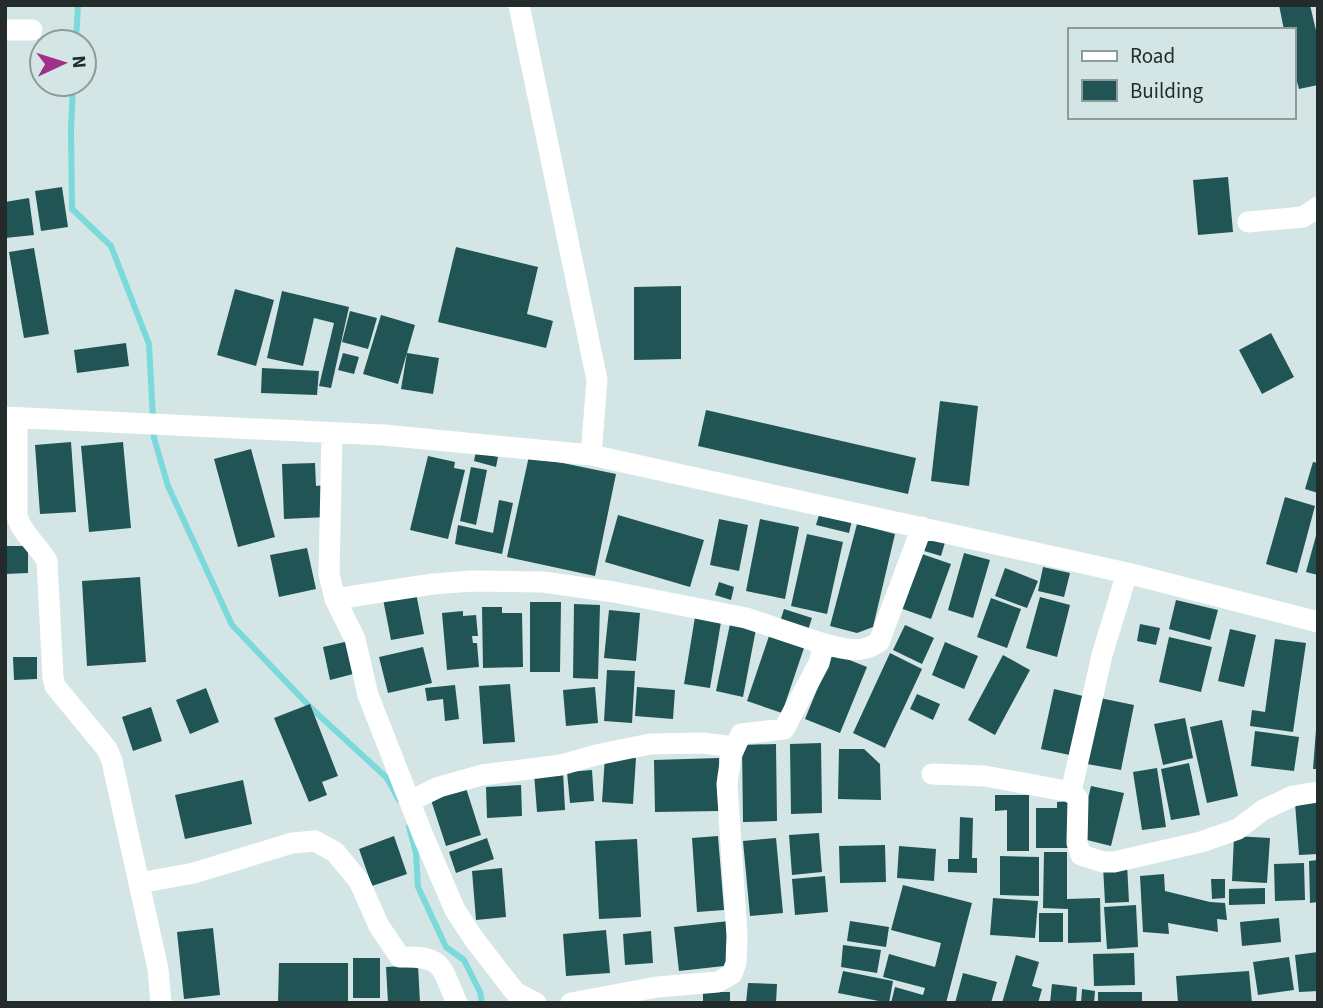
<svg xmlns="http://www.w3.org/2000/svg" width="1323" height="1008" font-family="'Source Sans 3',sans-serif">
<rect width="100%" height="100%" fill="#d3e5e5"/>
<g fill="none" stroke-linecap="round" stroke-linejoin="round">
<!-- stream -->
<path stroke="#7bd9db" stroke-width="6" d="M76,42L78,5
M73,84L71,130L72,209L111,246L149,344L154,438L168,486L232,625L311,708L387,778L399,800
M409,827L416,853L418,887L446,947L464,960L480,992L482,1003"/>
</g>
<!-- building -->
<path fill="#215455" d="M1279,5H1310L1318,39V85L1299,89L1293,67V30H1284Z
M1228,177L1233,232L1198,235L1193,180Z
M62,187L68,227L41,231L35,191Z
M29,198L34,235L5,238V202Z
M456,247L538,267L527,314L553,321L546,348L438,322Z
M34,248L49,334L24,338L9,252Z
M681,286V359L634,360V287Z
M235,289L274,300L256,366L217,355Z
M282,291L349,307L331,388L319,386L334,323L314,318L303,366L267,358Z
M350,311L377,318L368,349L342,342Z
M381,315L415,325L398,384L363,374Z
M1271,333L1294,377L1262,394L1239,350Z
M126,343L129,366L77,373L74,350Z
M343,353L359,357L354,374L338,370Z
M407,353L439,358L433,394L401,389Z
M262,368L319,371L317,395L261,393Z
M940,401L978,406L969,486L931,481Z
M706,410L916,458L908,494L698,446Z
M71,442L76,512L40,514L35,445Z
M123,442L131,528L89,532L81,446Z
M251,449L275,537L238,547L214,459Z
M476,451L498,457L496,467L474,461Z
M428,456L455,462L454,468L465,470L448,539L410,530Z
M529,456L616,474L595,576L507,557Z
M1313,462L1318,463V493L1305,489Z
M315,463L316,486L325,485L327,517L284,519L282,464Z
M471,467L487,470L476,525L460,521Z
M1285,497L1315,506L1297,573L1266,564Z
M499,500L513,503L502,554L455,544L458,525L493,533Z
M821,508L853,516L849,533L816,525Z
M618,515L704,540L690,587L605,562Z
M719,519L748,525L739,571L710,565Z
M760,519L799,527L785,599L746,591Z
M857,524L895,534L873,627L857,633L830,626Z
M1317,532H1318V575L1306,572Z
M926,533L946,539L941,556L921,550Z
M807,534L843,542L827,614L791,606Z
M5,546H28V573L5,574Z
M307,548L316,589L279,597L270,555Z
M919,553L951,564L931,619L900,608Z
M964,553L990,560L973,618L948,610Z
M1043,567L1070,573L1064,597L1038,591Z
M1005,568L1038,581L1027,608L995,596Z
M140,577L146,662L87,666L82,581Z
M719,582L734,587L731,600L715,595Z
M416,593L424,634L391,640L383,599Z
M1040,597L1070,605L1057,657L1026,648Z
M991,598L1021,609L1007,648L977,637Z
M1176,600L1218,610L1210,640L1169,629Z
M530,602H561L560,672H530Z
M574,604L600,605L598,679L573,678Z
M482,607H502V613H522L523,667L483,668Z
M784,609L812,618L806,636L778,628Z
M609,610L640,613L636,661L604,658Z
M463,611V616L476,615L478,636H472L473,643H477L479,667L447,670L442,613Z
M695,617L721,622L710,688L684,684Z
M730,624L756,629L743,697L716,691Z
M1140,624L1160,628L1156,645L1137,641Z
M905,625L934,638L922,664L893,650Z
M1230,629L1256,635L1244,687L1218,681Z
M769,636L804,648L782,713L747,701Z
M1169,637L1212,647L1201,692L1159,682Z
M1275,639L1306,643L1293,732L1250,726L1252,710L1265,712Z
M349,641L357,673L330,680L323,647Z
M945,642L978,656L964,689L932,675Z
M423,647L432,683L388,693L379,657Z
M832,653L867,667L840,733L805,719Z
M890,653L922,669L885,748L853,733Z
M1003,655L1030,670L995,735L968,720Z
M13,657H37V679L14,680Z
M607,670L635,671L632,723L604,721Z
M510,684L515,742L483,744L479,686Z
M455,685L459,719L445,721L443,699L427,701L425,688Z
M595,687L598,723L566,726L563,690Z
M637,687L675,690L673,719L635,716Z
M206,688L219,722L190,734L176,700Z
M1054,689L1083,696L1070,755L1041,749Z
M917,694L940,704L933,720L910,709Z
M1100,698L1134,705L1121,770L1087,764Z
M310,704L338,776L322,782L327,795L309,802L274,718Z
M151,707L162,741L133,751L122,717Z
M1185,718L1193,758L1163,765L1154,724Z
M1222,720L1238,796L1207,803L1190,727Z
M1316,730H1318V769H1313Z
M1255,731L1299,737L1294,771L1251,766Z
M821,743L822,813L791,814L790,744Z
M776,744L777,821L743,822L742,745Z
M839,749H864L880,764L881,800L838,799Z
M605,756L636,758L633,804L602,802Z
M719,758L720,811L655,812L654,760Z
M1189,763L1200,815L1171,820L1161,769Z
M1157,768L1166,827L1142,830L1133,772Z
M592,770L594,801L570,803L567,772Z
M563,771L565,810L537,812L534,773Z
M243,780L252,824L185,839L175,795Z
M521,785L522,816L487,818L486,787Z
M1091,786L1124,793L1111,846L1079,838Z
M466,788L481,835L446,846L431,800Z
M995,795H1029V851H1007V810L995,811Z
M1072,801V848H1036V808H1057V802Z
M1318,802V854L1299,855L1295,803Z
M960,817L973,818L972,858H977V873L948,872V859H959Z
M819,833L822,872L792,875L789,835Z
M394,836L407,874L372,886L359,849Z
M718,836L724,910L697,912L692,838Z
M1234,836L1270,838L1267,883L1232,881Z
M487,838L494,859L456,873L449,852Z
M776,838L783,913L750,916L743,841Z
M637,839L641,917L599,919L595,841Z
M885,845L886,882L840,883L839,846Z
M899,846L936,849L934,881L897,878Z
M1044,852H1067V899L1100,898L1101,942L1068,943V909L1043,908Z
M1000,856L1039,857V896L1000,895Z
M1318,860V902L1310,903L1309,861Z
M1304,863L1305,900L1275,901L1274,864Z
M1127,864L1129,902L1105,903L1103,866Z
M502,868L506,917L476,920L472,871Z
M1164,874L1165,891L1210,902L1225,903L1227,920L1217,919L1218,932L1168,923L1169,934L1143,932L1140,876Z
M825,876L828,912L795,915L792,879Z
M1211,879H1225V898L1212,899Z
M903,885L972,903L946,1003H891L895,987L923,995L925,988L883,977L889,954L935,967L941,943L891,930Z
M1265,888V904L1229,905V889Z
M993,898L1038,901L1035,938L990,935Z
M1136,905L1138,947L1107,949L1104,907Z
M1039,913H1063V942H1039Z
M1279,918L1281,942L1242,946L1240,922Z
M729,921L733,965L679,971L674,927Z
M850,921L889,927L886,947L847,941Z
M213,928L220,995L184,999L177,932Z
M606,930L610,973L566,976L563,934Z
M651,931L653,963L625,965L623,934Z
M843,945L881,950L877,973L841,967Z
M1318,952V991L1299,992L1295,955Z
M1134,953L1135,985L1094,986L1093,954Z
M1016,955L1039,962L1032,986L1042,989L1038,1003H1002Z
M1289,957L1294,990L1258,995L1253,962Z
M353,958H380V998H353Z
M279,963H348V1003H278Z
M418,965L420,1003H388L386,967Z
M843,971L893,981L889,1003L838,993Z
M1249,971L1252,1003H1178L1176,976Z
M963,973L997,982L991,1003H955Z
M748,983L777,984L776,1003H746Z
M1052,984L1077,987L1076,1003H1050Z
M1082,989L1095,991L1094,1003H1081Z
M703,992H730V1003H703Z
M1098,992H1142V1003H1098Z"/>
<g fill="none" stroke-linecap="round" stroke-linejoin="round">
<!-- street -->
<path stroke="#fff" stroke-width="21" d="M519,5L597,380L591,455
M5,30H32
M1248,222L1303,217L1318,207
M5,417L384,435L591,455L1127,573L1318,622
M17,419V516C21,533 38,545 47,561L53,678L55,686L107,749L112,761L158,969L161,1003
M332,433L329,574L335,599L355,639L368,695L424,838L455,910L474,939L515,992L536,1003
M335,599L433,584L472,581L543,582L614,592L746,618L824,644
M932,774L985,776L1071,792L1078,799L1077,843L1081,855L1103,862H1114L1201,842L1238,829L1263,810L1293,796L1318,792
M1071,792L1102,655L1127,573
M410,801L439,787L482,775L561,765L596,755L650,744L702,743L735,747
M139,883L194,873L292,843L315,841L335,852L359,881L379,926L400,957C444,956 440,965 457,1003
M571,1003L657,987L718,982L732,974L736,963L737,936L727,784L731,756L741,734L784,729L819,663L824,644C846,649 859,655 879,642L922,527"/>
</g>
<!-- border -->
<rect width="1323" height="1008" fill="none" stroke="#242b2b" stroke-width="14"/>
<!-- legend -->
<rect x="1068" y="28" width="228" height="91" fill="#d3e5e5" stroke="#8d9b9b" stroke-width="2"/>
<rect x="1082" y="51" width="35" height="10" fill="#ffffff" stroke="#8d9b9b" stroke-width="2"/>
<text x="1130" y="63" font-size="21" fill="#242b2b">Road</text>
<rect x="1082" y="80" width="35" height="21" fill="#215455" stroke="#8d9b9b" stroke-width="2"/>
<text x="1130" y="98" font-size="21" fill="#242b2b">Building</text>
<!-- north arrow -->
<g transform="translate(63 63) rotate(86)"><circle r="33" fill="#d3e5e5" stroke="#8d9b9b" stroke-width="2"/>
<path d="M0-5L12 26L0 18L-12 26Z" fill="#a1308c"/>
<text y="-10" font-size="19" font-weight="bold" text-anchor="middle" fill="#242b2b">N</text>
</g>
</svg>
